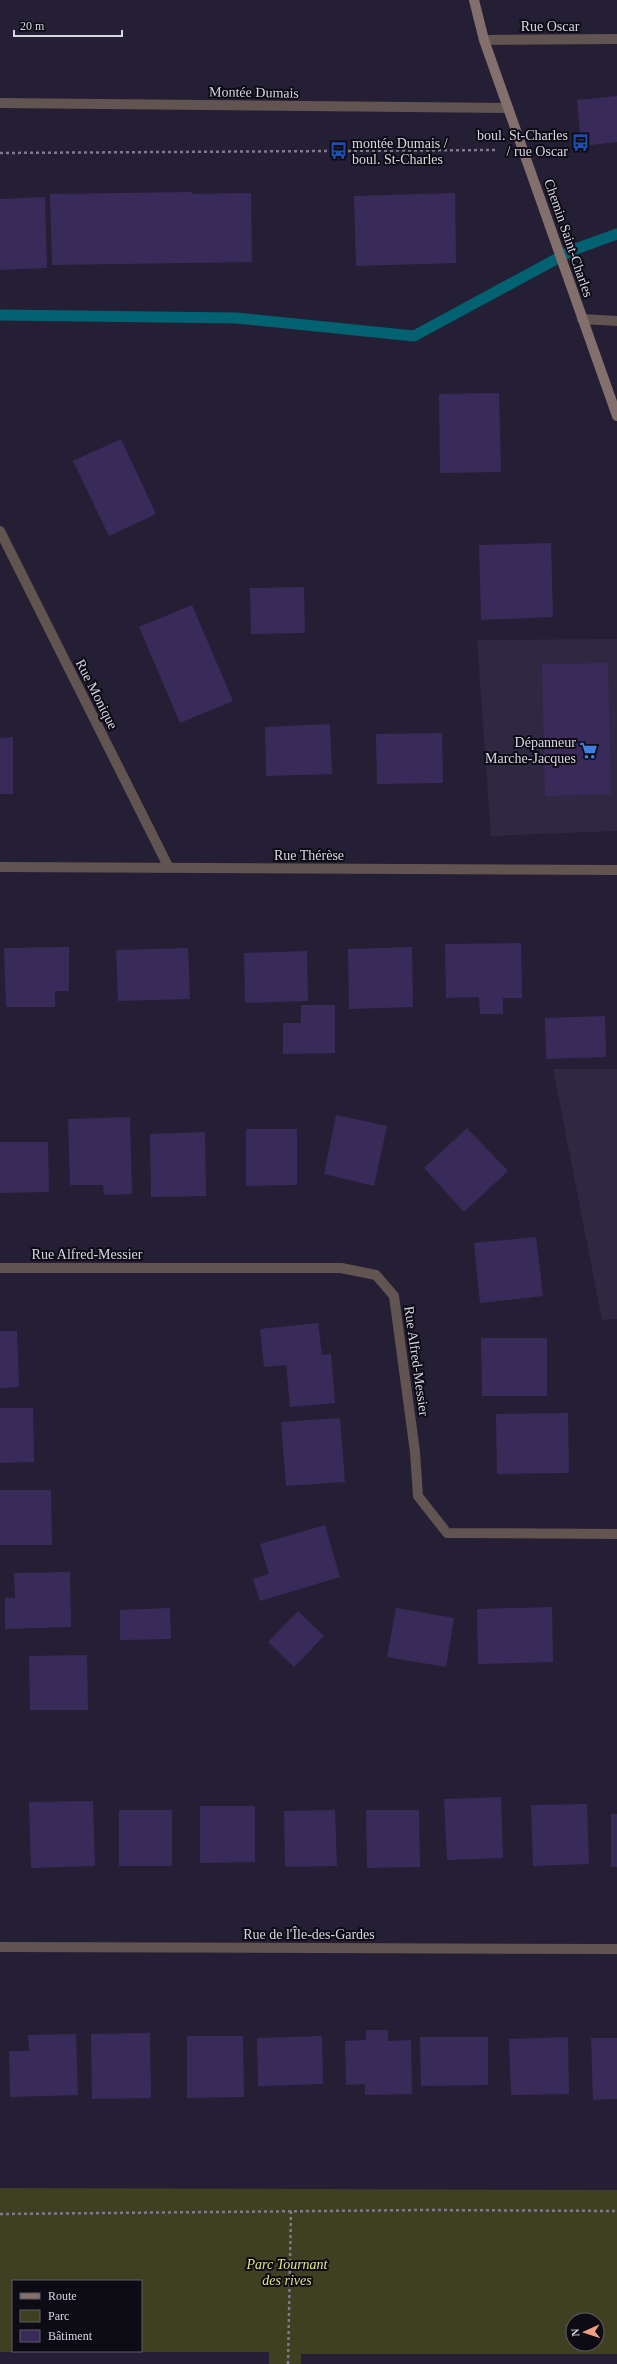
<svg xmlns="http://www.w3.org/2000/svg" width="617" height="2364" font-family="Georgia,serif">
<rect width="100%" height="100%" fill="#241f34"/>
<!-- built -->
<path fill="#2e2842" d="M617,639V831L491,836L477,640Z
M553,1069H617V1319L602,1320Z"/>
<!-- green -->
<path fill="#3e4021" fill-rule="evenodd" d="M0,2188L617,2190V2354H301V2364H269V2352H0ZM13,2281H141V2351H13ZM573,2320H597V2344H573Z"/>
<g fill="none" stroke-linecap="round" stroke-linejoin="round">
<!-- stream -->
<path stroke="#026271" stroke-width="11" d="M0,315L236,318L414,336L573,250L617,234"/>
</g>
<!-- building -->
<path fill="#392b59" d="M617,96V142L581,146L577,100Z
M192,192V194L251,193L252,262L52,265L50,194Z
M455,193L456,263L356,266L354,196Z
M45,197L47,268L0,270V199Z
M499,393L501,472L440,473L439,394Z
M121,439L156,514L109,536L73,461Z
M551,543L553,617L481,620L479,545Z
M304,587L305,633L251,634L250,588Z
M192,605L233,701L180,723L139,627Z
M608,663L611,794L545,796L542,664Z
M330,724L332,774L266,776L265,727Z
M442,733L443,783L377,784L376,734Z
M13,737V794H0V738Z
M521,943L522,998H503V1014H480L479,997L446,998L445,944Z
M69,947V991H55V1007H6L4,948Z
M412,947L413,1007L349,1009L348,949Z
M188,948L190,999L118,1001L116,950Z
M307,951L308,1001L245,1003L244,953Z
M301,1005H335V1053L283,1054V1023H301Z
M605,1016L606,1057L546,1059L545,1018Z
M336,1115L387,1126L374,1186L324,1174Z
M130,1117L132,1194L104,1195L103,1185H70L68,1119Z
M467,1128L508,1171L464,1212L424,1168Z
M246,1129H297V1185L246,1186Z
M205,1132L206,1196L151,1197L150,1134Z
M0,1142H48L49,1192L0,1193Z
M536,1237L543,1296L480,1303L474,1243Z
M318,1323L322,1355L331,1354L335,1403L290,1407L286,1365L264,1367L260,1329Z
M0,1331H17L19,1387L0,1388Z
M481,1338H547V1396H482Z
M0,1408H33L34,1462L0,1463Z
M568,1413L569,1473L497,1474L496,1414Z
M340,1418L345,1482L286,1486L281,1422Z
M0,1490H51L52,1545H0Z
M325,1525L340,1577L260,1601L253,1579L269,1574L260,1544Z
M70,1572L71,1627L5,1629V1598H15L14,1573Z
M552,1607L553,1662L478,1664L477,1609Z
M170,1608L171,1639L120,1640V1610Z
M396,1608L454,1618L446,1667L387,1657Z
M298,1611L324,1636L294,1667L268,1642Z
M87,1655L88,1710H30L29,1656Z
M501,1797L503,1858L447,1860L444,1799Z
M93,1801L95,1866L31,1868L29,1802Z
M587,1804L589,1864L533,1866L531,1805Z
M200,1806H255V1862L200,1863Z
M119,1810H172V1866H119Z
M335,1810L337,1866L285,1867L284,1811Z
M366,1810H419L420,1867L367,1868Z
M611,1814H617V1867H611Z
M366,2030H388V2041L411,2040L412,2094L365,2095V2084L346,2085L345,2041L366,2040Z
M150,2033L151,2098L92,2099L91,2034Z
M76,2034L78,2095L10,2097L9,2051H29L28,2035Z
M187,2036H243L244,2097L187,2098Z
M322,2036L323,2084L258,2086L257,2038Z
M420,2037H488V2085L421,2086Z
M568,2037L569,2094L511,2095L509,2039Z
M591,2038H617V2099L593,2100Z"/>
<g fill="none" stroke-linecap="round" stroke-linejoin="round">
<!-- path -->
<path stroke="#7e7a8c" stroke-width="2.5" stroke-dasharray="3 3" stroke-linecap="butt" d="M0,153L497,150
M0,2214L427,2210L617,2211
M288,2364L291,2211"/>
<!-- minor -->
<path stroke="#615451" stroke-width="10" d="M484,40L617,39
M582,319L617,321
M0,531L169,868
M0,867L617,870
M0,1268H341L376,1275L394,1296L415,1452L418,1496L447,1533L617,1534
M0,1947L617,1949"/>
<!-- tertiary -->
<path stroke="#615451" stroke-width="10" d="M0,103L508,108"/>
<!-- secondary -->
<path stroke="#836f6b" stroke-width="10" d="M474,0L484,40L617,416"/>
</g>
<!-- icons -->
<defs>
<symbol id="bus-bare" viewBox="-9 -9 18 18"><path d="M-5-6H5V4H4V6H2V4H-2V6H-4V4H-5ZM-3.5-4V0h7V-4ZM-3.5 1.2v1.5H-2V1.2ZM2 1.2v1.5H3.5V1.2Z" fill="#1a4fb4" stroke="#0d0b14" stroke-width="2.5" paint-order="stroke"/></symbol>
<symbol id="supermarket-bare" viewBox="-9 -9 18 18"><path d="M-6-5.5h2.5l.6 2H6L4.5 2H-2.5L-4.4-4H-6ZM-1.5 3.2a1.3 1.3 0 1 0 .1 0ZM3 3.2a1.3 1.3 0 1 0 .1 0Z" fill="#3f7fe0" stroke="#0d0b14" stroke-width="2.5" paint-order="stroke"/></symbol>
</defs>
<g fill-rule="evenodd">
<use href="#bus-bare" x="568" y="130" width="25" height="25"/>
<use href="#bus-bare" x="326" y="138" width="25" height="25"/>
<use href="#supermarket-bare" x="576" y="738" width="25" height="25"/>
</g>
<g text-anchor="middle" stroke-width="4" stroke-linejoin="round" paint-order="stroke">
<!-- street labels -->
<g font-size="14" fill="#d9d6e4" stroke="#0d0b14">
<text x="550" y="31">Rue Oscar</text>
<text transform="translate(254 92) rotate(1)" y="5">Montée Dumais</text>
<text transform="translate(569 238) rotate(71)" y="5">Chemin Saint-Charles</text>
<text transform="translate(97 694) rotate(63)" y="5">Rue Monique</text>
<text x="309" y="860">Rue Thérèse</text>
<text x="87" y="1259">Rue Alfred-Messier</text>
<text transform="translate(417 1361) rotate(82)" y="5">Rue Alfred-Messier</text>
<text x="309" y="1939">Rue de l'Île-des-Gardes</text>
</g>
<!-- poi labels -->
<g font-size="14" fill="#d9d6e4" stroke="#0d0b14" text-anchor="end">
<text x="568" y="140">boul. St-Charles<tspan x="568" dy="16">/ rue Oscar</tspan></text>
<text x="352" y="148" text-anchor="start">montée Dumais /<tspan x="352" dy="16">boul. St-Charles</tspan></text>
<text x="576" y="747">Dépanneur<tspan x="576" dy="16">Marche-Jacques</tspan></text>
</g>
<!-- park labels -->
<g font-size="14" font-style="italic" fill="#dde48d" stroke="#0d0b14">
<text x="287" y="2269">Parc Tournant<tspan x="287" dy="16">des rives</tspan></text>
</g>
</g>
<!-- legend -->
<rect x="12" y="2280" width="130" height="72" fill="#0d0b14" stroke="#5f5c67"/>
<rect x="20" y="2293" width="20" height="6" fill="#836f6b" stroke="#5f5c67"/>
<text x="48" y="2300" font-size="12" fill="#d9d6e4">Route</text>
<rect x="20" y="2310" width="20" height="12" fill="#3e4021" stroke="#5f5c67"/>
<text x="48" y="2320" font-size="12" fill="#d9d6e4">Parc</text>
<rect x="20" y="2330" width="20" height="12" fill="#392b59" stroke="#5f5c67"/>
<text x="48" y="2340" font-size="12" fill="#d9d6e4">Bâtiment</text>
<!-- north arrow -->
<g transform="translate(585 2332) rotate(267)"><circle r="19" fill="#0d0b14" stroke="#5f5c67"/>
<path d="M0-3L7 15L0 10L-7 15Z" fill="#f39f83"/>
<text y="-6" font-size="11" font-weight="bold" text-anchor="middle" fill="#d9d6e4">N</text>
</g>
<!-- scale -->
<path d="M14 30v6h108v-6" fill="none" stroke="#d9d6e4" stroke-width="2"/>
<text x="20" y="30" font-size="12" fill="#d9d6e4" stroke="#0d0b14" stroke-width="3" paint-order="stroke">20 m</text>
</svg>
